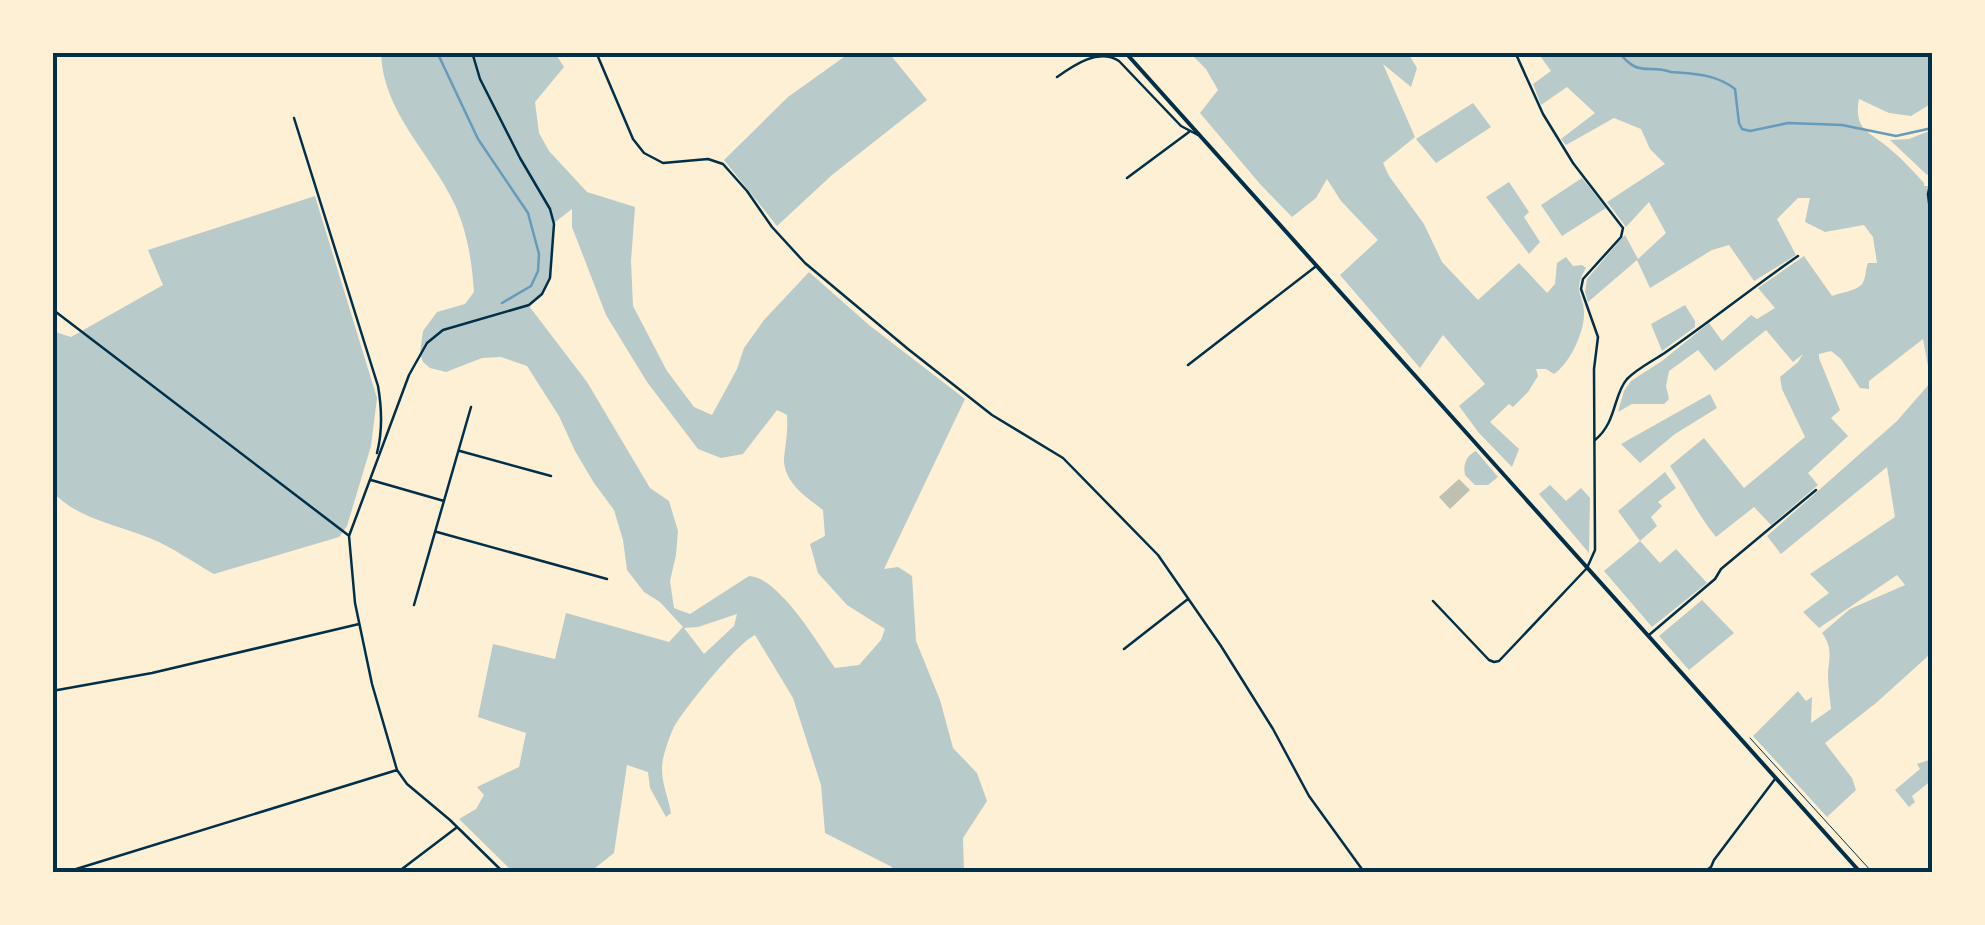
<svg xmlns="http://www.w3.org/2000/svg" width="1985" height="925" font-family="Roboto,sans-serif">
<rect width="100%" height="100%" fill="#fdf0d5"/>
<!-- green -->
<path fill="#b9caca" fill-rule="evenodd" d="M851,52L889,53L927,100L832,175L777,226L724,160L788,97Z
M381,53H555L564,67L535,102L539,133L549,151L587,192L635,207L631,261L633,306L667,371L694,407L712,415L737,369L744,348L764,320L809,272L869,325L965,399L884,569L898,567L912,576L916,641L940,700L953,748L977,773L987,801L963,838L964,872H892V867L825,833L821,785L793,698L755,635C737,643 682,711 673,729C669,738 665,750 663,759C659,778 668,795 671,813L666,817L650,788L648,772L627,765L614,853L590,872H513L459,819L476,809L484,795L477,787L519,767L526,733L478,717L493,644L555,659L566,613L669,642L683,627L660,602L644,592L627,570L623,540L614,510L594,483L575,451L559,416L527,366L501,357L482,358L446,372L430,368L423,362L420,353L423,331L437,312L465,304L474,292C472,263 468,235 456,207C432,154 383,114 381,53ZM572,209V227L606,315L647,382L698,449L721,458L743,454L777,410L787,415C788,431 786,442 784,458C783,482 806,497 823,510L825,536L810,544L818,573L847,605L885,629L881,640L859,665L835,668C818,644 779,577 749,576L690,614L674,608L670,581L676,555L678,531L669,501L650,488L587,382L529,306C558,281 551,259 554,223ZM737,614L734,626L704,654L684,628L698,627Z
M1190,53H1408L1417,68L1411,87L1383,64L1415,137L1383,163L1389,176L1424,224L1442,262L1478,300L1519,263L1547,293L1555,284L1557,263L1566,257L1573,266L1582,265L1586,268C1571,294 1585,293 1584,316C1583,335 1569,364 1554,374L1546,369H1536L1538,376L1528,392L1513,407L1509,404L1490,422L1519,449L1512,467L1479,433L1459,406L1485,384L1443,335L1420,368L1340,275L1378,240L1341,201L1327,179L1316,198L1292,217L1260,184L1200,113L1218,90L1206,69Z
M1538,53H1932V103L1911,116L1889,113L1859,99C1853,131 1871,132 1890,149C1902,159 1913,171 1924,183V186H1932V646L1927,657L1876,703L1825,743L1852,778L1856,790L1827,817L1753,736L1798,691L1806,701L1812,697L1811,723L1831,709C1830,698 1828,686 1828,674C1829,657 1833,648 1822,633L1850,609L1905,585L1897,575L1819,628L1803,612L1829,593L1810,574L1895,517L1887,467L1781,554L1767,536L1897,421L1931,382L1923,339L1869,381V389L1860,388L1841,359L1831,351L1819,354V358L1840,410L1831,418L1848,436L1808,473L1818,485L1771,525L1754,507L1716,537C1698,515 1686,490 1670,466L1704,438L1744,488L1805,437L1782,389L1780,377L1798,362L1803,354L1793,362L1766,330L1715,371L1698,350L1669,371L1666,386L1669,399L1664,404H1632L1618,412L1624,391L1631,381L1662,361L1709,323L1722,341L1751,315L1757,319L1775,308L1758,288L1804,256L1832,296C1839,293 1856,291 1861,285C1866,281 1865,270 1868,263H1877L1873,237L1864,225L1825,232L1805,222L1810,198H1798L1777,219L1796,255L1754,281L1729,245L1712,250L1650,288L1637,260L1588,302L1585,292L1587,279L1622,238L1625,235L1638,259L1666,233L1649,202L1626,227L1607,202L1665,164L1650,149L1641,129L1614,118L1566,145L1561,139L1595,113L1567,87L1541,105L1533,84L1551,71Z
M1473,103L1491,127L1436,163L1416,139Z
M1932,130V169L1927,175L1890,140L1909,139Z
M1582,178L1606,208L1562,236L1541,205Z
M1509,182L1529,212L1524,217L1540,242L1529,254L1486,197Z
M315,196L377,398L371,446L347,526L339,537L214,574C193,562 173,548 152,539C119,525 76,519 52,491V331L71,337L163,285L148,250Z
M1685,305L1695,321V327L1662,351L1651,324Z
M1710,394L1717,408L1675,434L1640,463L1621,444Z
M1476,451L1498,477L1488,485H1475L1465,475C1463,464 1466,456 1476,451Z
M1665,472L1676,488L1658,502L1662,506L1651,517L1657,526L1640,541L1660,563L1676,549L1707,583L1652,627L1604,571L1640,541L1618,511Z
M1550,485L1566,501L1581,488L1590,498L1589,553L1539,494Z
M1702,600L1734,633L1689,670L1659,636Z
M1932,759V780L1912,796L1915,802L1909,807L1895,790L1920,769L1917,764Z"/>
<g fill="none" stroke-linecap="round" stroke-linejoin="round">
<!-- stream -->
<path stroke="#669bbc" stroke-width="2.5" d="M437,52L478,139L528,213L539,254L538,271L531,286L502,303
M1619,52C1638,78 1648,64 1671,72C1695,74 1716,74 1735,89L1739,123L1742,129L1750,131L1788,123L1816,124L1842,125L1896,136L1932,128"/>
</g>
<!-- building -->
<path fill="#bec0b2" d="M1459,479L1470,490L1450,509L1439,497Z"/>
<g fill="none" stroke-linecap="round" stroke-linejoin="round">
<!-- path -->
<path stroke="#003049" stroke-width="1" d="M1750,738L1872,872"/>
<!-- minor -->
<path stroke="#003049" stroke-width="2.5" d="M472,52L480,79L520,158L550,209L554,224L550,278L542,294L529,305L443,330L427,343L409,375L349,536L355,603L372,684L397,770L407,784L450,820L503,872
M596,52L633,139L644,153L663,163L708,159L723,164L747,191L772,227L805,263L908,349L992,415L1063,458L1158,555L1221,646L1273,729L1309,796L1364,872
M1057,77C1074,65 1098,48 1119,61L1181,126L1198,135
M294,118L378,386C382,409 383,430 377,453
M1932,176L1928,194L1932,227
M1127,178L1189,132
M52,309L348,535
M1188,365L1315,267
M1595,440C1617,422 1613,395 1627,379C1638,368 1653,361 1666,352C1711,321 1753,287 1798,256
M460,451L551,476
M371,480L444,501
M437,532L607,579
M1433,601L1489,660L1494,662L1499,661L1587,568L1595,550L1594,369L1598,337L1581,289L1583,279L1621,237L1623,228L1573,163L1543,114L1515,52
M414,605L471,407
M1649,635L1715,579L1721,569L1816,490
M1124,649L1188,599
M52,691L152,673L359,624
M73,870L397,770
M398,872L456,828
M1704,872L1711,867L1714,860L1775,779"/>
<!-- tertiary -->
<path stroke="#003049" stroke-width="4" d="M1125,52L1860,872"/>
</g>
<!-- border -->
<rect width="1985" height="925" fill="none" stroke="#fdf0d5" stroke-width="110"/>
<rect x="55" y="55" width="1875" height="815" fill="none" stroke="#003049" stroke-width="4"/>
</svg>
